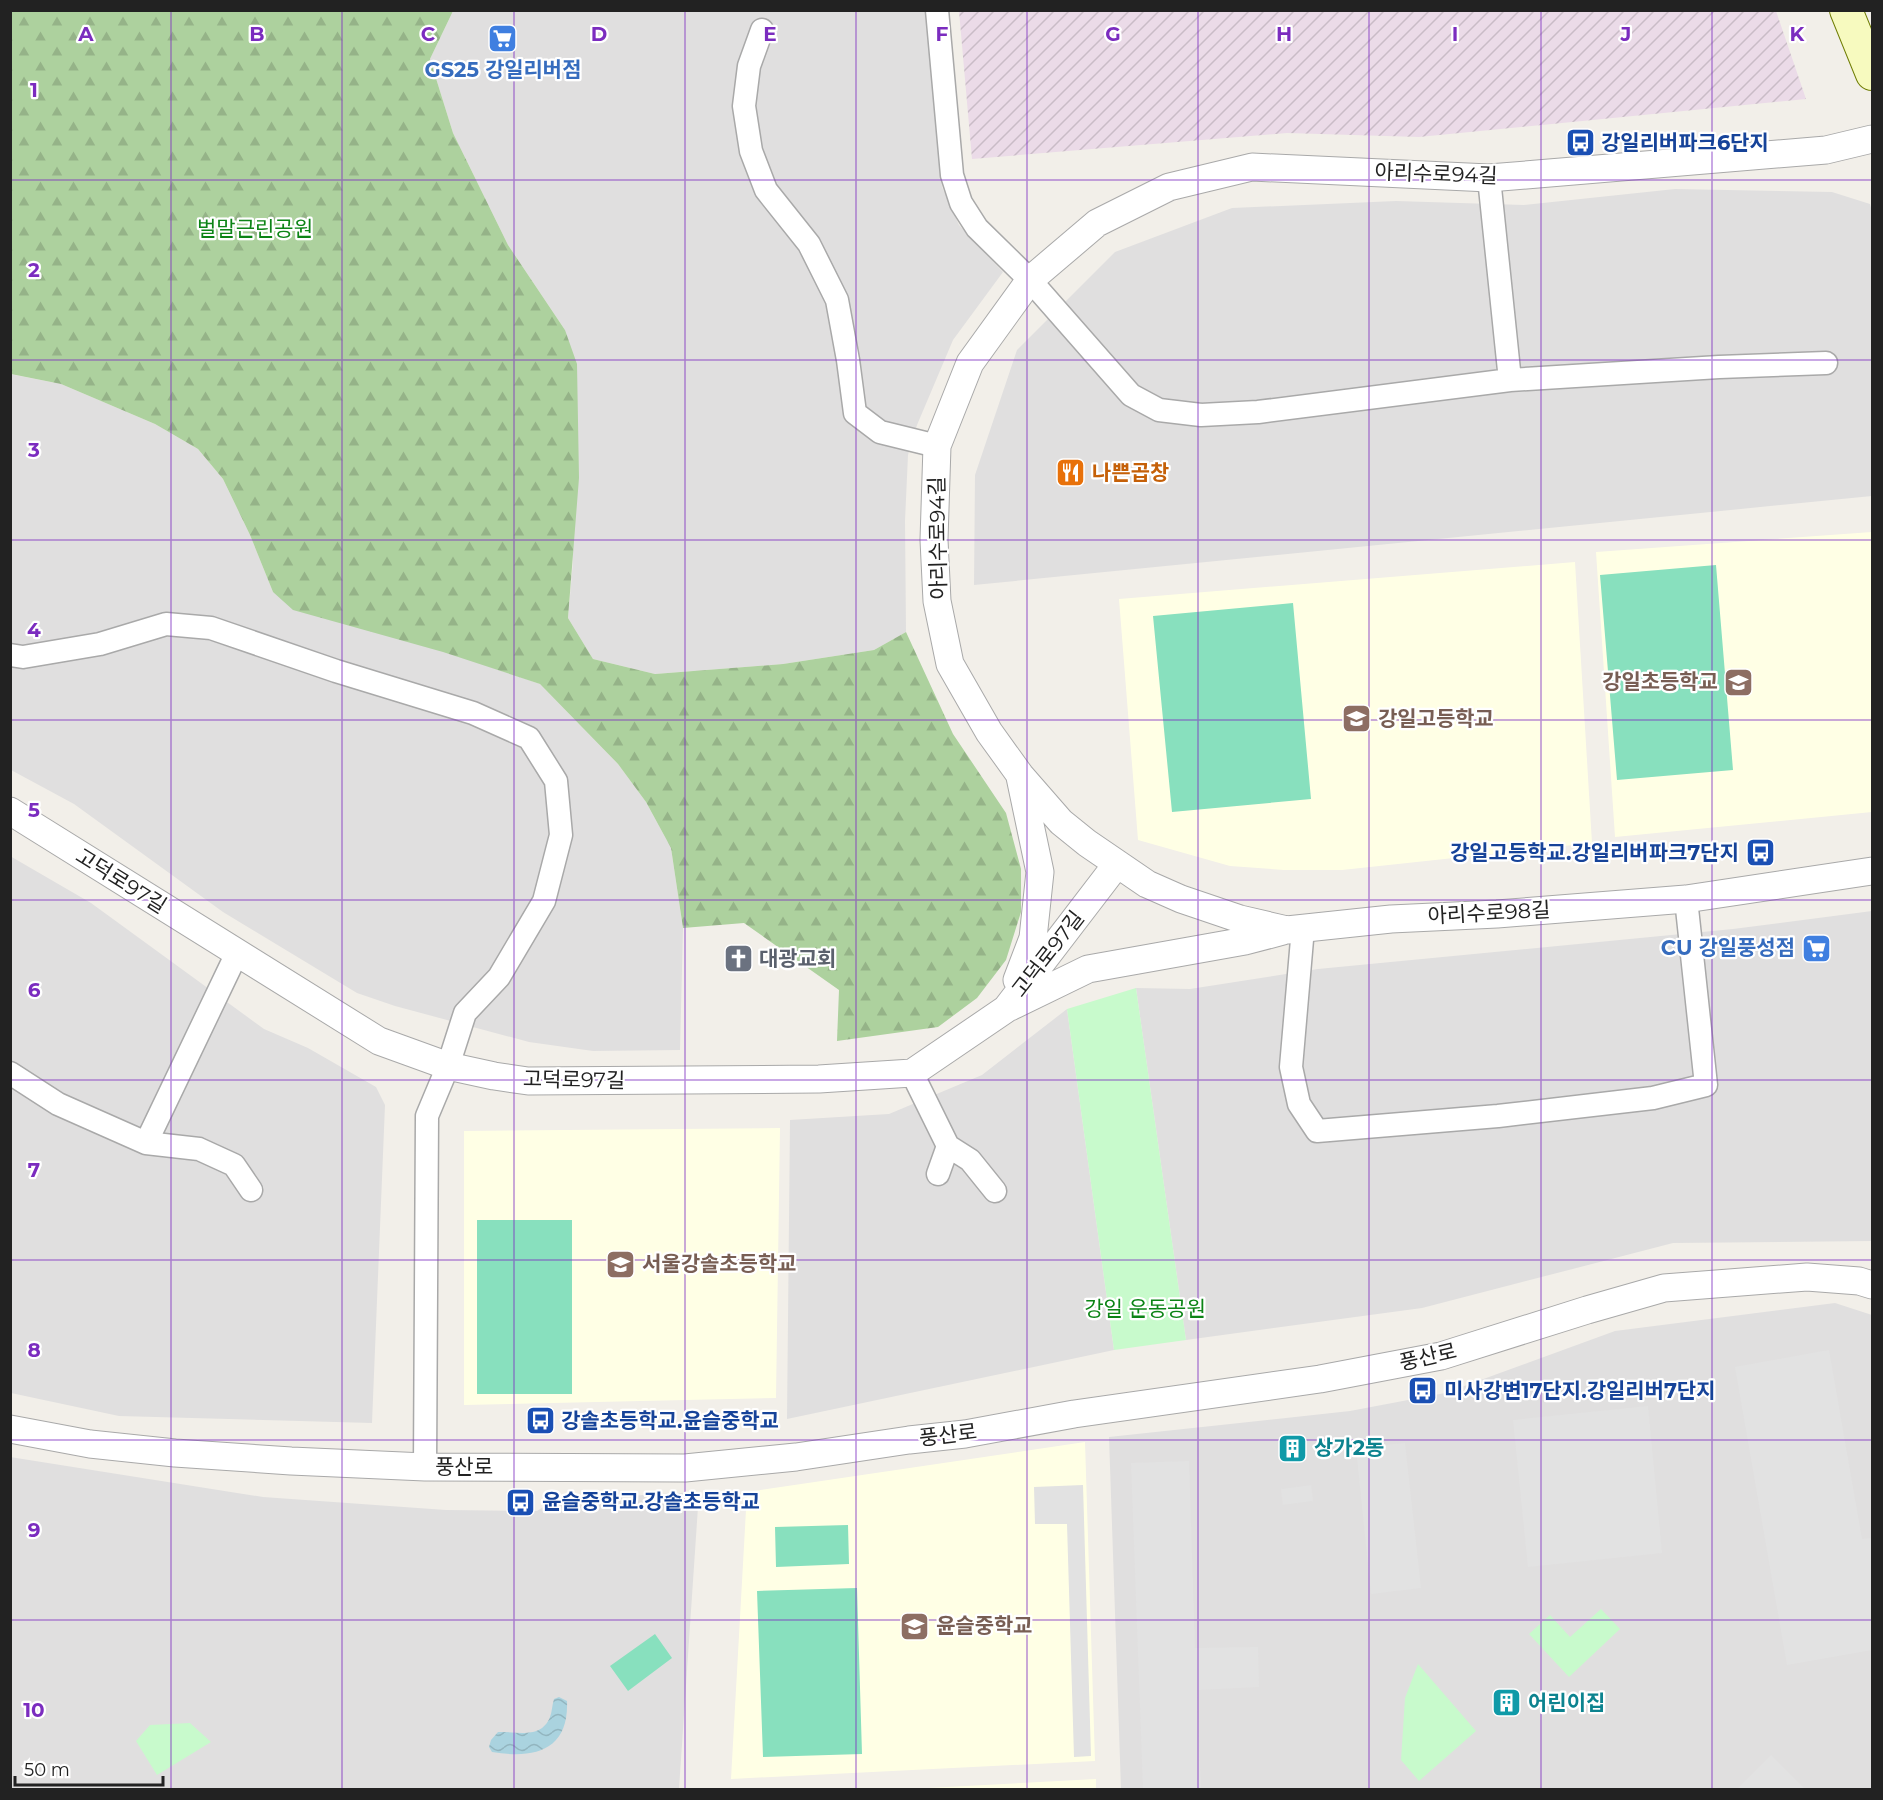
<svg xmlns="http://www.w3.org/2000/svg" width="1883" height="1800" font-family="Montserrat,'Noto Sans KR',sans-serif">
<defs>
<pattern id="industrial-furrows" width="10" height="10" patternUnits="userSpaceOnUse" patternTransform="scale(1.5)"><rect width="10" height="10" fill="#ebdbe8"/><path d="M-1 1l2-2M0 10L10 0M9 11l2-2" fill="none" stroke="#c9bcc7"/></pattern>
<pattern id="forest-firs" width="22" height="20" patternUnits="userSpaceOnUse" patternTransform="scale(1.5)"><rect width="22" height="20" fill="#add19e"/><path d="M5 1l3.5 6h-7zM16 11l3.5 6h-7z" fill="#95b388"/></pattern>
<pattern id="water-waves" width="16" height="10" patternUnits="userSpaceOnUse" patternTransform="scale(1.5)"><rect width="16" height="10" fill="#aad3df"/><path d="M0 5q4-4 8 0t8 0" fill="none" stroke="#92b5bf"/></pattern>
</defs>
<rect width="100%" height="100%" fill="#f2efe9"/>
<!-- residential -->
<path fill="#e0dfdf" d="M453,11H926L942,187L959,225L1003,272L953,340L917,425L908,455L905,521L906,632L874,650L783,664L655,674L593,659L568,618L573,562L565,330L508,245L453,133L430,59Z
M1675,189L1832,192L1870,204L1872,212V496L974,585L975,475L1017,350L1115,252L1232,208L1396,201L1524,205Z
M10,374L61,384L155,424L198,449L223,479L250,535L273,592L540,684L618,764L646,802L671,848L683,928L680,1050L593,1051L529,1042L395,1006L357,993L223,912L74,804L11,770Z
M10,856L91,903L264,1029L308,1048L376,1087L385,1105L372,1423L119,1416L11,1393Z
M1872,911V1241L1673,1243L1422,1308L1186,1340L1136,988L1190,989L1318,969L1733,929Z
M1067,1009L1114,1350L787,1419L790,1120L889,1114L982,1075Z
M1835,1303L1872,1315V1789H1121L1109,1437L1350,1411L1445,1393L1615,1331Z
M10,1457L263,1497L446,1510L537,1511L554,1500L699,1492L679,1789H11Z"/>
<!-- industrial -->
<path fill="url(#industrial-furrows)" d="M959,11H1776L1806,99L1419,137L1287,133L972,159Z"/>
<!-- education -->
<path fill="#ffffe5" d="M1872,532V812L1615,837L1596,552Z
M1575,562L1592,843L1342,870H1284L1230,866L1138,840L1119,599Z
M780,1128L776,1398L464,1405V1131Z
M1085,1442L1095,1761L731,1779L747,1492Z
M1096,1779V1789H909Z"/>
<!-- forest -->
<path fill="url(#forest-firs)" d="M10,11H453L430,59L453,133L508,245L565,330L577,364L579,478L568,618L593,659L655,674L783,664L874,650L906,632L953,734L1006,813L1021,869V912L1006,960L977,998L938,1027L837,1041L839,990L744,923L683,928L671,848L646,802L618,764L540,684L443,652L293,610L273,592L250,535L223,479L198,449L155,424L61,384L11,374Z"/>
<!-- park -->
<path fill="#c8facc" d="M1136,988L1186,1340L1114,1350L1067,1009Z
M1601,1609L1620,1629L1569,1677L1529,1634L1550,1615L1570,1637Z
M1418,1664L1476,1731L1419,1781L1401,1760L1405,1698Z
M190,1723L211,1742L157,1775L136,1741L150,1725Z"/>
<!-- pitch -->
<path fill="#88e0be" d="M1716,565L1733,770L1617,780L1600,575Z
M1293,603L1311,799L1172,812L1153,616Z
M477,1220H572V1394H477Z
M848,1525L849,1564L776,1567L775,1527Z
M857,1588L862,1754L763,1757L757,1591Z
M655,1634L672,1658L628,1691L610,1666Z"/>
<!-- parking -->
<path fill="#e2e2e2" d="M1829,1350L1862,1539L1872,1538V1650L1787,1665L1735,1367Z
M1648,1406L1662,1553L1528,1567L1513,1420Z
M1405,1443L1421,1588L1371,1594L1356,1448Z
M1189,1461L1195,1648L1258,1647L1259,1687L1197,1690L1201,1789H1143L1131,1463Z
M1083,1485L1091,1756L1074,1757L1067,1524H1035L1034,1487Z
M1311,1485L1313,1501L1283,1505L1281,1489Z
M1771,1755L1805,1789H1737Z"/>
<!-- water -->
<path fill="url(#water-waves)" d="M559,1697L567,1701C569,1751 534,1759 492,1752L489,1747L491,1740L498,1732C516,1731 541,1740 550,1717C552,1712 552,1705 554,1699Z"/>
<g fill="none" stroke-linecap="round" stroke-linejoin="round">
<defs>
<path id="minor" d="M937,10L952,175L961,203L977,228L1030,280L1131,395L1159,410L1201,415L1258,412L1510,380L1719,367L1826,363
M762,30L749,66L744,106L751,151L766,190L809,244L837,300L848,360L855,413L880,432L937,446
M1489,178L1510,380
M10,655L23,657L100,644L166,624L211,628L336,671L473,713L529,738L556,781L561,835L544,901L499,977L465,1013L448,1066L427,1116L425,1467
M1303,928L1291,1067L1299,1104L1317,1131L1498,1116L1653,1098L1706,1085L1686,899
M10,1073L58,1104L146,1143L237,953
M912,1073L948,1146L970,1160L995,1191
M146,1143L199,1149L234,1165L251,1190
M938,1174L948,1146"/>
<path id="tertiary" d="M1872,139L1826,150L1489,178L1252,167L1169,187L1097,223L1030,280L970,363L937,446L934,540L937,601L950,664L989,732L1020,775L1061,822L1087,843L1147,884L1181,899L1240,919L1287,930L1391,919L1497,914L1686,899L1872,871
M10,811L379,1041L448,1066L494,1076L528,1081L819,1079L912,1073L1006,1009L1117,864
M1017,980L1033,938L1040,872L1020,777
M1010,1007L1088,969L1245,941L1283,931
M10,1429L90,1444L175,1453L291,1461L425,1467L685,1468L796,1457L909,1440L965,1434L1074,1414L1320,1379L1441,1356L1587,1310L1664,1288L1807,1277L1859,1281L1872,1285"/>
<path id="secondary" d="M1846,10L1872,74"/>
</defs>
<!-- minor casing -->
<use href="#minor" stroke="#a9a9a9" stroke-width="25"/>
<!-- tertiary casing -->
<use href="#tertiary" stroke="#a9a9a9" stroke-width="29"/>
<!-- secondary casing -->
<use href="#secondary" stroke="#707d05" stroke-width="34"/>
<!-- minor -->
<use href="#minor" stroke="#fff" stroke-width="22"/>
<!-- tertiary -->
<use href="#tertiary" stroke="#fff" stroke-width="27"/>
<!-- secondary -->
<use href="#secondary" stroke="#f7fabf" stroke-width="32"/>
</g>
<!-- grid -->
<path fill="none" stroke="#7b2cbf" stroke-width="1.5" stroke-opacity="0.55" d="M171,10V1790M342,10V1790M514,10V1790M685,10V1790M856,10V1790M1027,10V1790M1198,10V1790M1369,10V1790M1541,10V1790M1712,10V1790M10,180H1872M10,360H1872M10,540H1872M10,720H1872M10,900H1872M10,1080H1872M10,1260H1872M10,1440H1872M10,1620H1872"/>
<!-- icons -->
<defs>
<symbol id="supermarket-square" viewBox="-11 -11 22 22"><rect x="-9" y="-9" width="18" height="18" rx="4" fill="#3f7fe0" stroke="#fff"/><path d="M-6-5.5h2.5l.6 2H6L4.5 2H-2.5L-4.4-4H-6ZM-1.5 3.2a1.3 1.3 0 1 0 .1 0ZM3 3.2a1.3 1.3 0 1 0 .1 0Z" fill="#fff"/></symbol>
<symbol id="bus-square" viewBox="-11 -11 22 22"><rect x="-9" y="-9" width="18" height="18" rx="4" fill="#1a4fb4" stroke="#fff"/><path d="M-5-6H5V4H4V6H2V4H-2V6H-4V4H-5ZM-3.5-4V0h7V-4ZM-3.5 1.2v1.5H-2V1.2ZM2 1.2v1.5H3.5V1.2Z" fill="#fff"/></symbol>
<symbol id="restaurant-square" viewBox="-11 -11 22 22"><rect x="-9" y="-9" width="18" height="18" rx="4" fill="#e8710a" stroke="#fff"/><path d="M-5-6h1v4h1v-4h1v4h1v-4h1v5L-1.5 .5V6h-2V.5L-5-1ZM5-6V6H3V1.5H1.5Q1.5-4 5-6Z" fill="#fff"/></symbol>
<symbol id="school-square" viewBox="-11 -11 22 22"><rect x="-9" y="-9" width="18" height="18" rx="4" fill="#8d6e63" stroke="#fff"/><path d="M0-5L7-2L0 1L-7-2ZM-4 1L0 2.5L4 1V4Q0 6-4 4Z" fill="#fff"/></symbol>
<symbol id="church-square" viewBox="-11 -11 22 22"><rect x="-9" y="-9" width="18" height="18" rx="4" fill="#6b7280" stroke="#fff"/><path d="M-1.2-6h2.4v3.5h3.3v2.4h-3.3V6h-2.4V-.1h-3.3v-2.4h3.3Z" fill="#fff"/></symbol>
<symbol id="building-square" viewBox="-11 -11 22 22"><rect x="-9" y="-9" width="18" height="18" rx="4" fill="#0f9aa8" stroke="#fff"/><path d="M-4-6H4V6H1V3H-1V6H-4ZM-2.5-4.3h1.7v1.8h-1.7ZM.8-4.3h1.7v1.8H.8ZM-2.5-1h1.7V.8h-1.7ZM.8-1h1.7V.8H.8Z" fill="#fff"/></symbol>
</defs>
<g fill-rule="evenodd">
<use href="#supermarket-square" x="486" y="22" width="33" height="33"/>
<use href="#bus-square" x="1564" y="126" width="33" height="33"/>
<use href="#restaurant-square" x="1054" y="456" width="33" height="33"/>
<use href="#school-square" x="1722" y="666" width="33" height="33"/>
<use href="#school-square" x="1340" y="702" width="33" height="33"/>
<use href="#bus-square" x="1744" y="836" width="33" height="33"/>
<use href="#supermarket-square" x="1800" y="932" width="33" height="33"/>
<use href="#church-square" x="722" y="942" width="33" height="33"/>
<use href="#school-square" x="604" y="1248" width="33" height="33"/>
<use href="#bus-square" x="1406" y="1374" width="33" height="33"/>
<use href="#bus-square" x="524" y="1404" width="33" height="33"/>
<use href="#building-square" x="1276" y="1432" width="33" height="33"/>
<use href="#bus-square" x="504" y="1486" width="33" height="33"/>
<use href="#school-square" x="898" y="1610" width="33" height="33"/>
<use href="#building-square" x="1490" y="1686" width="33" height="33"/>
</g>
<g text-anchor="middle" stroke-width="4.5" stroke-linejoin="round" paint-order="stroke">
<!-- shop labels -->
<g font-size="21" font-weight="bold" fill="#366cbe" stroke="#fff">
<text x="503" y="77">GS25 강일리버점</text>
<text x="1795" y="955" text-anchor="end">CU 강일풍성점</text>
</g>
<!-- transit labels -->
<g font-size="21" font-weight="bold" fill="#164399" stroke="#fff" text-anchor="start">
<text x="1601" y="150">강일리버파크6단지</text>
<text x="1739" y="860" text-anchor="end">강일고등학교.강일리버파크7단지</text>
<text x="1444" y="1398">미사강변17단지.강일리버7단지</text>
<text x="561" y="1428">강솔초등학교.윤슬중학교</text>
<text x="542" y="1509">윤슬중학교.강솔초등학교</text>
</g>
<!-- street labels -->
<g font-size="21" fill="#222" stroke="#fff">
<text transform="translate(1436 174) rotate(2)" y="7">아리수로94길</text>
<text transform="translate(938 538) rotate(-91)" y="7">아리수로94길</text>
<text transform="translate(121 881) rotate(32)" y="7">고덕로97길</text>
<text transform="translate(1489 913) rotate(-3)" y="7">아리수로98길</text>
<text transform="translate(1048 954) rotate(-52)" y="7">고덕로97길</text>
<text transform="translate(574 1080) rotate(1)" y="7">고덕로97길</text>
<text transform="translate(1428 1357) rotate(-13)" y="7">풍산로</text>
<text transform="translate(948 1435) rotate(-7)" y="7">풍산로</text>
<text x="464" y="1474">풍산로</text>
</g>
<!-- park labels -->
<g font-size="21" fill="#0c8416" stroke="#fff">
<text x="255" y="236">벌말근린공원</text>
<text x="1145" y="1316">강일 운동공원</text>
</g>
<!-- food labels -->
<g font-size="21" font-weight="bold" fill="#c56008" stroke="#fff" text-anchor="start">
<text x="1092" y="480">나쁜곱창</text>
</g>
<!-- education labels -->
<g font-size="21" font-weight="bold" fill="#785e54" stroke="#fff" text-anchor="start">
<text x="1718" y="689" text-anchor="end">강일초등학교</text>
<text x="1378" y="726">강일고등학교</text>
<text x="642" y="1271">서울강솔초등학교</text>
<text x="936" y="1633">윤슬중학교</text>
</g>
<!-- worship labels -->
<g font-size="21" font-weight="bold" fill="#5b616d" stroke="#fff" text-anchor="start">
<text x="759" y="966">대광교회</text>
</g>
<!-- culture labels -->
<g font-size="21" font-weight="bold" fill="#0d838f" stroke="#fff" text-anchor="start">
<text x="1314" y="1455">상가2동</text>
<text x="1528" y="1710">어린이집</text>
</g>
</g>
<g font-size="20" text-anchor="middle" font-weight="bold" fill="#7b2cbf" stroke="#fff" stroke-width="4.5" stroke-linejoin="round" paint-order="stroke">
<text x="86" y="41">A</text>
<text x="257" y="41">B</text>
<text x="428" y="41">C</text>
<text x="599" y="41">D</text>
<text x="770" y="41">E</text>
<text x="942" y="41">F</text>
<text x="1113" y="41">G</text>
<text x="1284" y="41">H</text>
<text x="1455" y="41">I</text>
<text x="1626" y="41">J</text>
<text x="1797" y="41">K</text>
<text x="34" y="97">1</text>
<text x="34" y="277">2</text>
<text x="34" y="457">3</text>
<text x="34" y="637">4</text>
<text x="34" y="817">5</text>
<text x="34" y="997">6</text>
<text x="34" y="1177">7</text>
<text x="34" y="1357">8</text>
<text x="34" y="1537">9</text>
<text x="34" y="1717">10</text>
</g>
<!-- border -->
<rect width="1883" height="1800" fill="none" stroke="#222222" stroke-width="24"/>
<!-- scale -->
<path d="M15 1776v9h148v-9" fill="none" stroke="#222222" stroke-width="3"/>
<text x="24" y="1776" font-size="18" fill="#222222" stroke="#ffffff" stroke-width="4.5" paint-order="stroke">50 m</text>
</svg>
